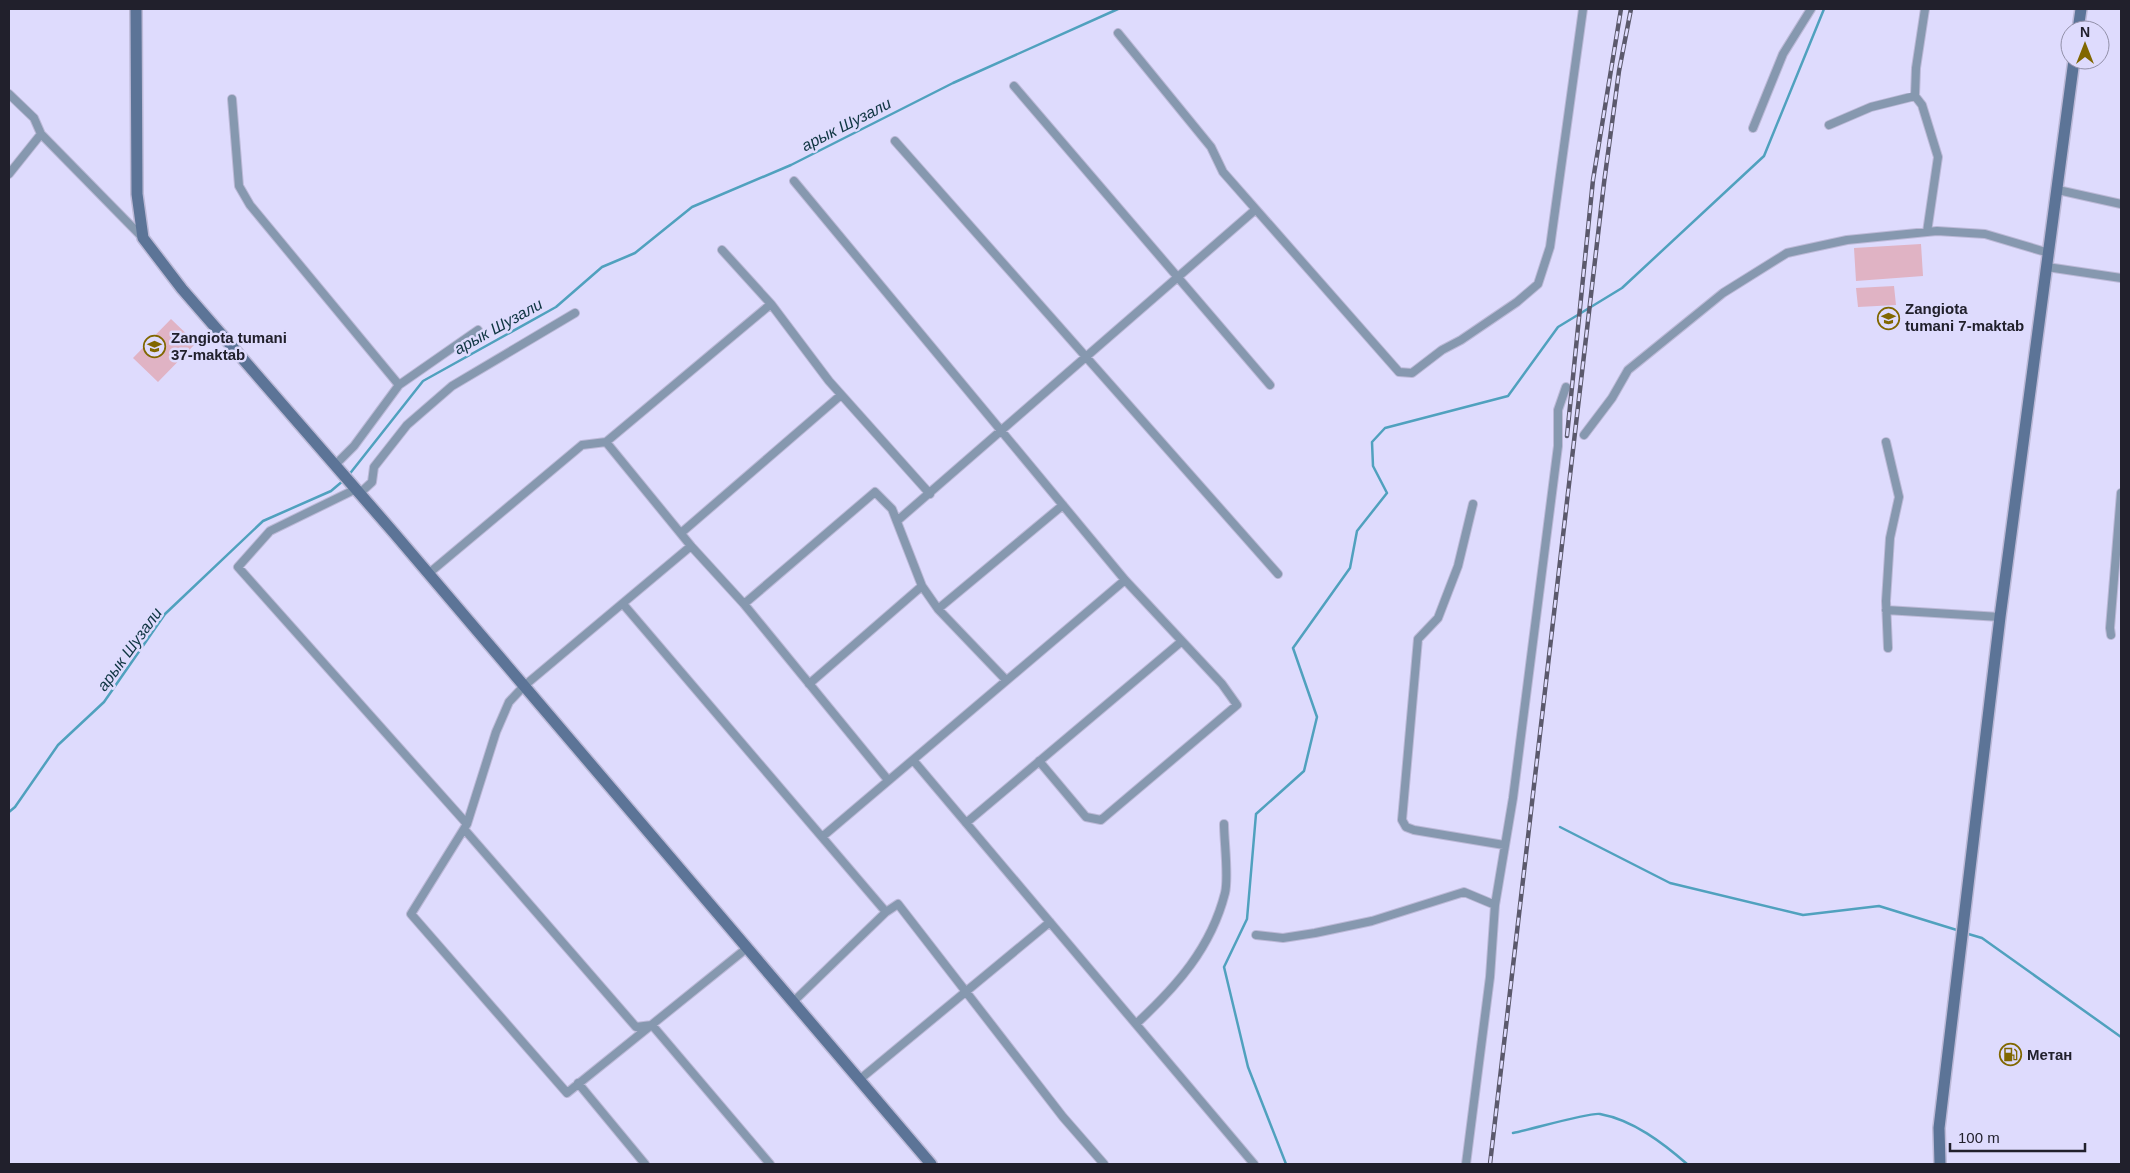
<svg xmlns="http://www.w3.org/2000/svg" width="2130" height="1173" font-family="Helvetica,sans-serif">
<rect width="100%" height="100%" fill="#dedbfd"/>
<!-- green -->
<path fill="#e0b3c4" d="M1921,244L1923,276L1856,281L1854,248Z
M1894,286L1896,305L1858,307L1856,288Z
M171,319L196,343L158,382L133,358Z"/>
<g fill="none" stroke-linecap="round" stroke-linejoin="round">
<!-- stream -->
<path stroke="#50a1be" stroke-width="2.5" d="M348,476L423,381L556,307L602,267L635,253L692,207L791,165L953,83L1118,9
M9,812L15,807L58,745L104,702L165,614L263,521L331,491L344,480
M1560,827L1670,883L1803,915L1879,906L1960,931
M1965,933L1982,938L2121,1037
M1513,1133C1530,1130 1589,1112 1600,1114C1633,1120 1663,1143 1687,1164
M1286,1164L1248,1067L1224,967L1247,919L1256,814L1304,771L1317,717L1293,648L1350,568L1357,531L1387,493L1373,466L1372,442L1385,428L1508,396L1558,327L1622,288L1764,156L1824,9"/>
<defs>
<path id="street" d="M1925,9L1916,68L1915,96L1922,105L1938,157L1927,232
M1118,33L1211,147L1223,172L1399,372L1412,373L1442,350L1461,340L1517,302L1538,284L1550,247L1583,9
M1014,86L1270,385
M9,94L34,118L41,134L143,238
M232,99L239,186L250,205L399,385
M1829,125L1871,107L1915,96
M1753,128L1783,54L1811,9
M895,141L1278,574
M9,174L41,134
M794,181L1125,580L1222,684L1237,705L1101,820L1086,817L1039,761
M2058,190L2121,204
M722,250L771,304L829,381L930,494
M2047,267L2121,278
M1584,435L1612,398L1628,370L1723,293L1787,253L1847,240L1937,231L1985,234L2049,253
M606,442L691,546L744,604L888,780
M1886,442L1899,497L1890,538L1886,601L1888,648
M335,465L354,446L399,385L478,330
M356,489L270,531L238,567L467,824
M360,493L372,482L374,467L407,425L452,386L575,313
M1473,504L1458,566L1438,618L1418,639L1402,820L1406,827L1414,830L1504,845
M897,521L1255,210
M681,533L841,395
M691,546L524,686L509,702L496,732L467,824L411,914L567,1093L747,948
M428,574L582,445L606,442L771,304
M623,604L886,912
M744,604L875,492L892,509L922,586L938,609L1006,680
M938,609L1063,505
M1886,610L2000,617
M2111,635L2110,628L2121,493
M809,684L922,586
M913,760L1254,1164
M966,823L1182,641
M464,829L636,1027L652,1025L770,1164
M822,837L1125,580
M1256,935L1283,938L1315,933L1372,921L1464,892L1495,905
M793,1002L886,912L898,904L1063,1117L1104,1164
M1136,1024C1177,986 1211,948 1225,893C1229,877 1224,841 1224,824
M859,1080L1050,922
M578,1083L645,1164
M1466,1164L1490,977L1495,905L1513,798L1558,446V410L1566,387"/>
<path id="secondary" d="M136,9L137,194L143,238L182,289L394,533L931,1164
M2078,30L2081,9
M1940,1164L1939,1128L2000,617L2074,60"/>
</defs>
<!-- street casing -->
<use href="#street" stroke="#bcb9d7" stroke-width="10"/>
<!-- secondary casing -->
<use href="#secondary" stroke="#bcb9d7" stroke-width="14"/>
<!-- street -->
<use href="#street" stroke="#8698af" stroke-width="8"/>
<!-- secondary -->
<use href="#secondary" stroke="#5c7497" stroke-width="11"/>
<defs>
<path id="rail" d="M1567,436L1593,180L1621,9
M1490,1164L1604,183L1619,71L1631,9"/>
</defs>
<!-- rail casing -->
<use href="#rail" stroke="#5b596c" stroke-width="4.5"/>
<!-- rail -->
<use href="#rail" stroke="#dedbfd" stroke-width="2.5" stroke-dasharray="8" stroke-linecap="butt"/>
</g>
<!-- icons -->
<defs>
<symbol id="school-ring" viewBox="-11 -11 22 22"><circle r="9.5" fill="#dedbfd" stroke="#816700" stroke-width="1.5"/><path d="M0-5L7-2L0 1L-7-2ZM-4 1L0 2.5L4 1V4Q0 6-4 4Z" fill="#816700"/></symbol>
<symbol id="fuel-ring" viewBox="-11 -11 22 22"><circle r="9.5" fill="#dedbfd" stroke="#816700" stroke-width="1.5"/><path d="M-5.5-6h7V0h2V4h1.3V-2.5L3-4.5l.8-.8L6-3V5H2.5V1h-1V6h-7ZM-4.2-4.7v3.2H.2V-4.7Z" fill="#816700"/></symbol>
</defs>
<g fill-rule="evenodd">
<use href="#school-ring" x="1876" y="306" width="25" height="25"/>
<use href="#school-ring" x="142" y="334" width="25" height="25"/>
<use href="#fuel-ring" x="1998" y="1042" width="25" height="25"/>
</g>
<g text-anchor="middle" stroke-width="5" stroke-linejoin="round" paint-order="stroke">
<!-- poi labels -->
<g font-size="15" font-weight="bold" fill="#21202c" stroke="#dedbfd" text-anchor="start">
<text x="1905" y="314">Zangiota<tspan x="1905" dy="17">tumani 7-maktab</tspan></text>
<text x="171" y="343">Zangiota tumani<tspan x="171" dy="17">37-maktab</tspan></text>
<text x="2027" y="1060">Метан</text>
</g>
<!-- water labels -->
<g font-size="16" font-style="italic" fill="#0f3542" stroke="#dedbfd">
<text transform="translate(846 124) rotate(-27)" y="6">арык Шузали</text>
<text transform="translate(498 326) rotate(-29)" y="6">арык Шузали</text>
<text transform="translate(129 649) rotate(-54)" y="6">арык Шузали</text>
</g>
</g>
<!-- border -->
<rect width="2130" height="1173" fill="none" stroke="#21202c" stroke-width="20"/>
<!-- north arrow -->
<g transform="translate(2085 45)"><circle r="24" fill="#dedbfd" stroke="#9290a9"/>
<path d="M0-4L9 19L0 12L-9 19Z" fill="#816700"/>
<text y="-8" font-size="14" font-weight="bold" text-anchor="middle" fill="#21202c">N</text>
</g>
<!-- scale -->
<path d="M1950 1143v8h135v-8" fill="none" stroke="#21202c" stroke-width="2.5"/>
<text x="1958" y="1143" font-size="15" fill="#21202c" stroke="#dedbfd" stroke-width="4" paint-order="stroke">100 m</text>
</svg>
